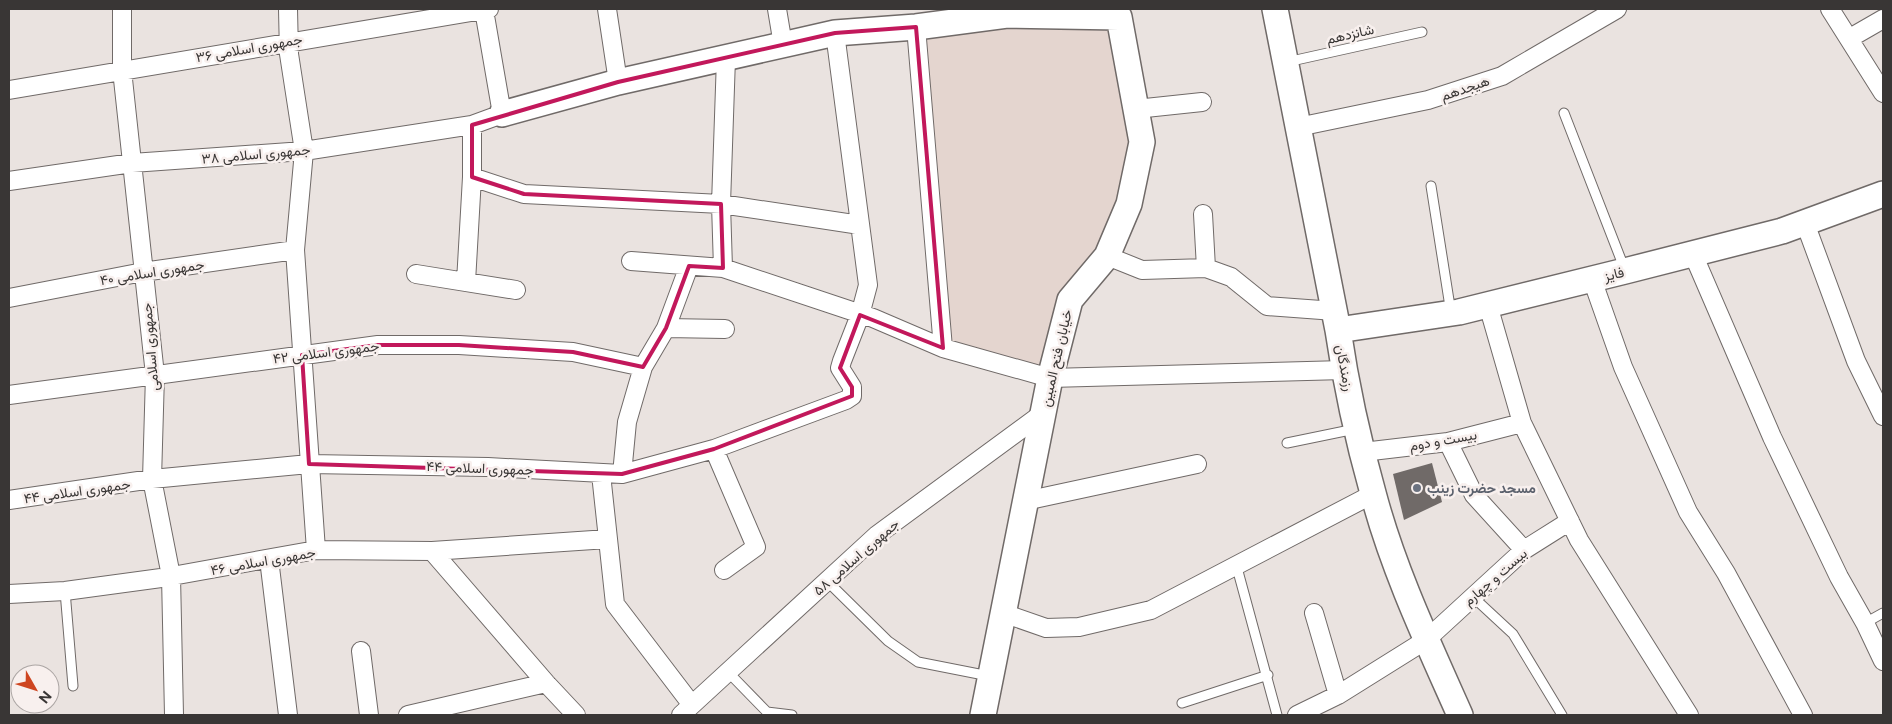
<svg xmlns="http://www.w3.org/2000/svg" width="1892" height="724" font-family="'Public Sans',Vazirmatn,sans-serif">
<rect width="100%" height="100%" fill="#eae3e0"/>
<!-- built -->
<path fill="#e4d5cf" d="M1119,17L1142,142L1107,256L1059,298L1050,378L943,348L925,26Z"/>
<!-- building -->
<path fill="#706a68" d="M1432,463L1442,502L1404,520L1393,474Z"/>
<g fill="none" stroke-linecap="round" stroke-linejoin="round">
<defs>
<path id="lane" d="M1287,62L1422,32
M1564,113L1625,270
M1431,186L1451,313
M1287,443L1355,429
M1236,564L1277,715
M827,581L888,641L918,662L989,676
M65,591L73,686
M1472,596L1513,634L1562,715
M1865,623L1883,613
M728,672L767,712L792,715
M1182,703L1268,675"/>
<path id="street" d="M122,9V70L155,375L152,479L171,576L174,715
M288,9L289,54L304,151L295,250L316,550
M607,9L618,82
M777,9L783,45
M1830,9L1883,93
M916,27L943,348
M1850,38L1883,19
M9,90L489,9
M1136,109L1202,102
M1298,127L1428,100L1502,76L1617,9
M472,177L524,194L721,204L860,225
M9,181L132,163L304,151L472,125L502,114L484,10
M1203,214L1206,268
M1805,223L1856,361L1883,416
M1693,254L1772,437L1839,577L1865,623L1883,661
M1107,256L1142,270L1206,268L1231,277L1267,306L1335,311
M631,261L723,268L873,318L943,348L1050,378L1344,370
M723,268L721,204L726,58
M416,274L516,290
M1592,279L1623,367L1688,512L1726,573L1803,715
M466,282L472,177V125
M9,298L143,272L295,250
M1488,305L1522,423L1579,540L1689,715
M666,328L725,329
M9,395L378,345H459L573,352L643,367
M1448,442L1474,495L1524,550
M714,449L756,547L724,570
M1363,452L1448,442L1522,423
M601,474L615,604L692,705
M622,474L627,422L643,367L666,328L689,266
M9,500L152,479L309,464L488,467L622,474L714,449L846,400L852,396V387L840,368L842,361L860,315L868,285L835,33
M1025,501L1197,464
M432,551L546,683L576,715
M269,559L288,715
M9,594L65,591L161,578L316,550L432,551L608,539
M1003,613L1046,628L1079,627L1151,610L1373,494
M1314,613L1338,695
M361,651L369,715
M408,715L546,683
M681,715L877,535L1043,413
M1297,715L1338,695L1426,640L1524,550L1570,521"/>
<path id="secondary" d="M1275,9L1338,330C1346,385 1358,440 1373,493C1393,569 1428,643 1460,715
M502,114L618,82L835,33L916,27L1007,15L1119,17L1142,142L1129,204L1107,256L1070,300L1050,378L983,715
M1338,330L1459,312L1625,271L1782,231L1883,194"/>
</defs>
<!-- lane casing -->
<use href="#lane" stroke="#706a68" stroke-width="11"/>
<!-- street casing -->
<use href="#street" stroke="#706a68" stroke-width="20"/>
<!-- secondary casing -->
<use href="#secondary" stroke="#706a68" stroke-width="28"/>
<!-- lane -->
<use href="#lane" stroke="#fff" stroke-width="9"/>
<!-- street -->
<use href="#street" stroke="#fff" stroke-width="18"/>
<!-- secondary -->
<use href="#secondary" stroke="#fff" stroke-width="25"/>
</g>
<!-- marked area -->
<path fill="none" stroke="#c2185b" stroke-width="4" stroke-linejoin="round" d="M916,27L943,348L860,315L840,368L852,387V396L714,449L622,474L309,464L302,355L378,345H459L573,352L643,367L666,328L689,266L723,268L721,204L524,194L472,177V125L618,82L835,33Z"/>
<!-- markers -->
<circle fill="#6b7280" stroke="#f8f0ee" stroke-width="2" cx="1417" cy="488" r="5"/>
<g text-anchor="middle" stroke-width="5" stroke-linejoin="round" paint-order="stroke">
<!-- street labels -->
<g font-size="14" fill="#393635" stroke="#f8f0ee">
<text transform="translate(1350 34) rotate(-13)" y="5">شانزدهم</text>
<text transform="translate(249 48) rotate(-10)" y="5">جمهوری اسلامی ۳۶</text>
<text transform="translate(1465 88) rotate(-19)" y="5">هیجدهم</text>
<text transform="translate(256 154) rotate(-5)" y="5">جمهوری اسلامی ۳۸</text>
<text transform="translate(152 272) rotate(-9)" y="5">جمهوری اسلامی ۴۰</text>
<text transform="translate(1614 274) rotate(-14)" y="5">فایز</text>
<text transform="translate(150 347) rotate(-95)" y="5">جمهوری اسلامی</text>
<text transform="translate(326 352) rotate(-7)" y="5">جمهوری اسلامی ۴۲</text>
<text transform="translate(1056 358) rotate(-77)" y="5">خیابان فتح المبین</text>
<text transform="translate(1345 368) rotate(79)" y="5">رزمندگان</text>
<text transform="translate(1443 440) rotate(-10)" y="5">بیست و دوم</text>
<text transform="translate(480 468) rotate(2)" y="5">جمهوری اسلامی ۴۴</text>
<text transform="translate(77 491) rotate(-8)" y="5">جمهوری اسلامی ۴۴</text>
<text transform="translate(856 557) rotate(-41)" y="5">جمهوری اسلامی ۵۸</text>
<text transform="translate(263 561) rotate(-10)" y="5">جمهوری اسلامی ۴۶</text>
<text transform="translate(1495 577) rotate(-41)" y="5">بیست و چهارم</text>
</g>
<!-- worship labels -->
<g font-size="14" font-weight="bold" fill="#5b616d" stroke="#f8f0ee" text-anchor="start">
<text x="1427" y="493">مسجد حضرت زینب</text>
</g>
</g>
<!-- border -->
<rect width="1892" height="724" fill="none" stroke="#393635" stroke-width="20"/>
<!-- north arrow -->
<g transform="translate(35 689) rotate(129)"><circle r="24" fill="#f8f0ee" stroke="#aca6a4"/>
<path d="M0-4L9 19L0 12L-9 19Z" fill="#ce4520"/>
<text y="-8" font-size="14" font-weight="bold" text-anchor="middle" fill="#393635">N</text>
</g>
</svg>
